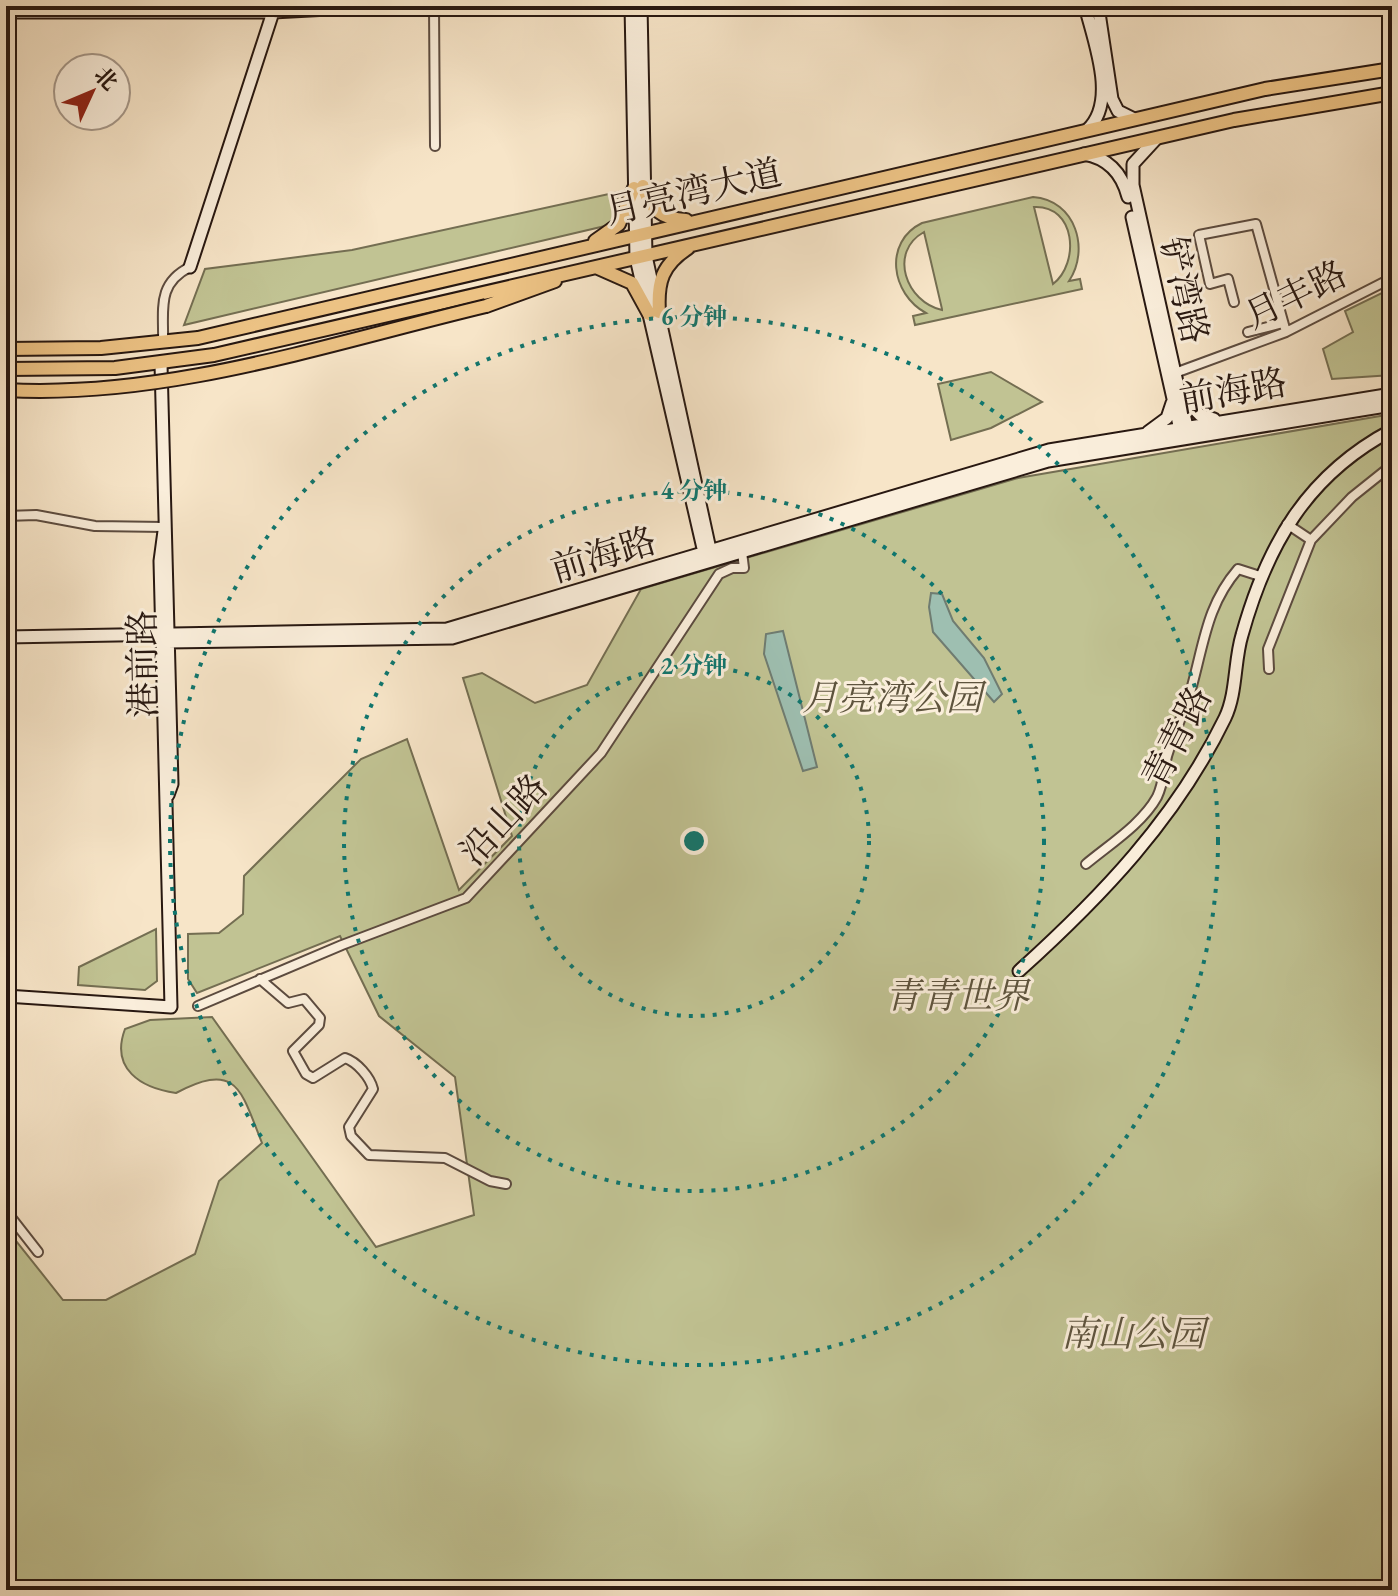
<svg xmlns="http://www.w3.org/2000/svg" width="1398" height="1596" font-family="'EB Garamond','Noto Serif SC',serif">
<rect width="100%" height="100%" fill="#f7e5c8"/>
<filter id="stains"><feTurbulence type="fractalNoise" baseFrequency=".0025" numOctaves="4"/><feColorMatrix values="0 0 0 0 .2 0 0 0 0 .09 0 0 0 0 .02 0 0 0 .5 -.17"/></filter>
<radialGradient id="worn" r=".72"><stop offset=".6" stop-color="#630" stop-opacity="0"/><stop offset="1" stop-color="#630" stop-opacity=".3"/></radialGradient>
<!-- green -->
<path fill="#c1c393" stroke="#746e52" stroke-width="2" fill-rule="evenodd" d="M618,192L616,217L605,226L184,325L205,269L352,250Z
M1033,197C1076,200 1090,250 1069,281L1080,279L1082,289L915,325L913,316L926,313C891,294 883,242 922,223ZM1034,207C1076,205 1080,263 1053,284ZM924,232L942,309V310C906,302 888,252 924,232Z
M1392,288V375L1332,379L1323,349L1353,332L1345,311Z
M991,372L1042,402L991,428L951,440L938,384Z
M1392,414V1590H6V1192L9,1189L13,1237L63,1300H106L195,1254L219,1181L262,1143C241,1091 238,1060 176,1093C141,1088 110,1069 125,1029L150,1020L212,1017L376,1247L474,1215L455,1077L379,1016L340,936L197,993L188,979V934L219,933L243,914L244,876L361,759L407,739L459,890L512,836L463,678L482,673L535,703L587,685L641,589L1018,478Z
M156,929L157,981L145,990L78,985L79,967Z"/>
<!-- water -->
<path fill="#9ebfb1" stroke="#6f7c71" stroke-width="2" d="M931,593L942,594L953,621L984,658L1002,694L994,702L933,632L929,607Z
M783,631L817,767L803,771L764,654L766,634Z"/>
<g fill="none" stroke-linecap="round" stroke-linejoin="round">
<defs>
<path id="street" d="M434,6L435,146
M1234,302L1228,279L1210,284L1199,235L1256,224L1286,332
M1248,332L1283,323
M163,343C164,310 156,284 190,267
M1175,373L1286,332L1392,278
M6,516L36,515L95,526L164,527
M1287,524L1311,540
M1269,669L1268,649L1311,540L1352,497L1392,465
M1086,864C1110,844 1142,824 1157,797C1165,781 1163,765 1169,750C1176,728 1186,708 1192,686C1204,643 1207,605 1238,569L1263,577
M260,979L288,1003L304,999L320,1018L319,1025L293,1051L306,1074L313,1078L345,1058C357,1062 370,1077 373,1089L349,1127L351,1136L369,1155L445,1158L490,1181L506,1184
M198,1006L342,945L466,898L601,753L719,574L732,568H744L742,552
M6,1211L38,1252"/>
<path id="secondary" d="M631,6L636,258L705,557
M641,6L646,256L711,554
M1085,6C1094,42 1118,102 1087,130
M1098,6L1112,99L1118,111L1134,119
M6,12H273L384,6
M1156,139L1133,164V185L1187,427L1185,434
M1084,154C1108,158 1122,173 1128,197
M1132,217L1181,434
M190,267L275,6
M161,364L172,784L168,795
M1181,395L1200,415L1214,419
M1148,432L1167,418L1172,403
M6,637L447,629L1049,450L1392,394
M167,642L452,638L1048,461L1392,405
M1019,971C1101,897 1176,819 1225,718C1237,693 1234,661 1242,635C1267,545 1307,475 1392,430
M6,996L171,1007L160,561L164,531"/>
<path id="primary" d="M643,186C650,209 662,219 686,220
M595,241L619,224L634,188
M598,268L632,283L649,314
M486,306L555,281
M659,312C657,282 662,265 688,248
M6,349L101,348L198,338L1265,89L1392,69
M6,369L115,368L214,355L1234,120L1392,93"/>
</defs>
<!-- street casing -->
<use href="#street" stroke="#5c4b3f" stroke-width="12"/>
<!-- secondary casing -->
<use href="#secondary" stroke="#281811" stroke-width="15"/>
<!-- primary casing -->
<use href="#primary" stroke="#281811" stroke-width="16"/>
<!-- street -->
<use href="#street" stroke="#faeedb" stroke-width="8"/>
<!-- secondary -->
<use href="#secondary" stroke="#faeedb" stroke-width="11"/>
<!-- primary -->
<use href="#primary" stroke="#ecc284" stroke-width="12"/>
<defs>
<path id="primary-bridge" d="M6,390C167,399 331,343 486,306"/>
</defs>
<!-- primary-bridge casing -->
<use href="#primary-bridge" stroke="#281811" stroke-width="16" stroke-linecap="butt"/>
<!-- primary-bridge -->
<use href="#primary-bridge" stroke="#ecc284" stroke-width="12"/>
</g>
<!-- distance rings -->
<g fill="none" stroke="#0f766e" stroke-width="4" stroke-dasharray="4 8">
<circle cx="694" cy="841" r="175"/>
<circle cx="694" cy="841" r="350"/>
<circle cx="694" cy="841" r="524"/>
</g>
<g text-anchor="middle" stroke-width="6" stroke-linejoin="round" paint-order="stroke">
<!-- street labels -->
<g font-size="36" fill="#281811" stroke="#faeedb">
<text transform="translate(693 191) rotate(-13)" y="13">月亮湾大道</text>
<text transform="translate(1185 290) rotate(77)" y="13">铲湾路</text>
<text transform="translate(1295 294) rotate(-26)" y="13">月丰路</text>
<text transform="translate(1233 390) rotate(-10)" y="13">前海路</text>
<text transform="translate(603 554) rotate(-17)" y="13">前海路</text>
<text transform="translate(142 664) rotate(-91)" y="13">港前路</text>
<text transform="translate(1176 737) rotate(-63)" y="13">青青路</text>
<text transform="translate(503 819) rotate(-47)" y="13">沿山路</text>
</g>
<!-- park labels -->
<g font-size="36" font-style="italic" fill="#5e543e" stroke="#faeedb">
<text x="892" y="710">月亮湾公园</text>
<text x="957" y="1008">青青世界</text>
<text x="1133" y="1346">南山公园</text>
</g>
</g>
<circle cx="694" cy="841" r="12" fill="#0f766e" stroke="#faeedb" stroke-width="4"/>
<g font-size="24" text-anchor="middle" font-weight="bold" fill="#0f766e" stroke="#faeedb" stroke-width="6" stroke-linejoin="round" paint-order="stroke">
<text x="694" y="325">6 分钟</text>
<text x="694" y="499">4 分钟</text>
<text x="694" y="674">2 分钟</text>
</g>
<!-- margin -->
<rect width="1398" height="1596" fill="none" stroke="#f7e5c8" stroke-width="32"/>
<rect x="8" y="8" width="1382" height="1580" fill="none" stroke="#281811" stroke-width="4"/>
<rect x="16" y="16" width="1366" height="1564" fill="none" stroke="#281811" stroke-width="2"/>
<!-- north arrow -->
<g transform="translate(92 92) rotate(46)"><circle r="38" fill="#faeedb" stroke="#a6988a" stroke-width="2"/>
<path d="M0-6L14 30L0 20L-14 30Z" fill="#8f2418"/>
<text y="-12" font-size="22" font-weight="bold" text-anchor="middle" fill="#281811">北</text>
</g>
<rect width="100%" height="100%" filter="url(#stains)"/>
<rect width="100%" height="100%" fill="url(#worn)"/>
</svg>
